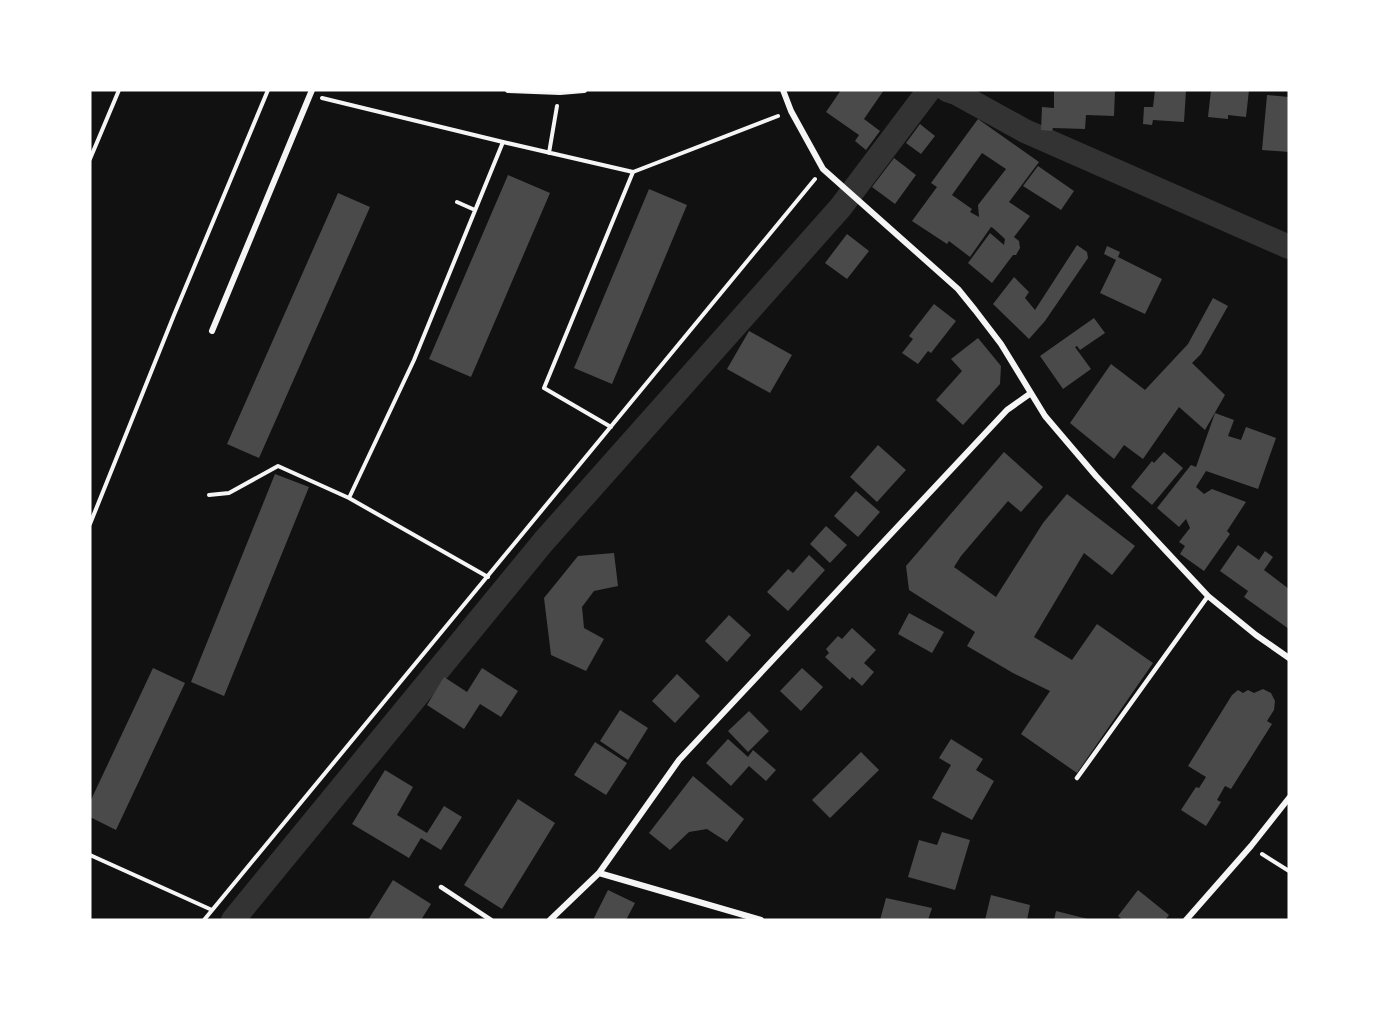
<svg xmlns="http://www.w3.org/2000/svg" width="1379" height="1010" font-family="'PT Sans',sans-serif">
<rect width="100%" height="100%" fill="#111"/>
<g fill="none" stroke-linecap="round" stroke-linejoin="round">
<!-- canal -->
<path stroke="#333" stroke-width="24" d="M947,90L956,93L1025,131L1289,247
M233,920L544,541L840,208L929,90"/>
</g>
<!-- building -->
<path fill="#4a4a4a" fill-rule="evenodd" d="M841,90H884L864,119L880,131L866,150L855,141L859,135L826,112Z
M1054,90H1115L1114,116L1086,115L1085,129L1053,128L1052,131L1041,130L1042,107L1054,108Z
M1155,90H1186L1184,122L1153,120L1152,125L1143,124L1144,107H1153Z
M1211,90H1249L1246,117L1228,115V119L1208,117Z
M1267,95L1289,97V152L1262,150Z
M978,119L1039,162L1009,202L1030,216L1014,237L1019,241L1020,248L1016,255H1013L992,283L968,263L990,233L1004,245L1005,239L993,228L991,227L970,257L949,241L947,244L912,221L937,187L931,183ZM982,153L1006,169L978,205L979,217L970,212L972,209L952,195Z
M920,124L935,136L921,154L906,143Z
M894,158L916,175L895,204L872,187Z
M1038,166L1074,191L1061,210L1023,186Z
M508,175L550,193L471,377L429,359Z
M649,189L687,205L612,384L574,368Z
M338,193L370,207L259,458L227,444Z
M847,234L869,251L847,279L825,263Z
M1077,245L1087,252L1088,258L1045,321L1029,339L993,304L1014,277L1029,292L1025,298L1035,310Z
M1107,246L1120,252L1118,257L1162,279L1145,314L1100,293L1116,260L1104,254Z
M1213,298L1228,306L1201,354L1192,363L1225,395L1205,430L1179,407L1143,459L1124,445L1114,459L1070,423L1111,364L1145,390L1188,344Z
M934,304L956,321L931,353L928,351L918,364L902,353L913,339L909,336Z
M1094,318L1105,333L1080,350L1077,346L1075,347L1091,369L1063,389L1040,356Z
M749,331L792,355L770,393L727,369Z
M978,338L1001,366L1000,384L963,425L936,400L962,371L951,359Z
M1215,413L1234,420L1228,436L1241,440L1246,427L1276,438L1258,489L1206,471L1196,487L1204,494L1212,489L1246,502L1227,531L1230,534L1204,571L1180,554L1185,546L1179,542L1190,528L1186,519L1179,527L1157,508L1191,465L1196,467Z
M878,445L906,470L877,502L850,477Z
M1004,452L1043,487L1021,512L1008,501L961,556L954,567L996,597L1043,523L1067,494L1135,546L1112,575L1084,553L1034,637L1072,660L1097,624L1153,663L1077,773L1021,734L1050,691L1013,673L967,646L975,632L909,590L906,566Z
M1164,452L1183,468L1152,505L1131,487L1152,461L1154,463Z
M275,474L309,487L224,696L191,682Z
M856,491L880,512L858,537L834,516Z
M826,526L847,545L830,563L810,544Z
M1238,545L1259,560L1265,551L1273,557L1264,570L1289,589V629L1244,597L1248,591L1220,571Z
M614,553L618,586L594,591L582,607L584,628L604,639L586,671L551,655L544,598L578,556Z
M809,555L825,570L788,611L767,592L788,569L793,573Z
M909,613L944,632L932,653L898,634Z
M729,615L751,635L727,662L705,641Z
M852,628L876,650L864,663L874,672L862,686L852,677L850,680L825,657L829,653L826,649L838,636L842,639Z
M153,668L185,683L116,830L90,817V802Z
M482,668L518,691L501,717L480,704L464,729L427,705L444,677L467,692Z
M802,668L823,687L801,711L780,691Z
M677,674L700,696L675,723L652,701Z
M1263,689L1271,693L1275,701L1274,710L1267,721L1272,724L1231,789L1225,786L1217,800L1221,802L1206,826L1181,810L1196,787L1199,788L1206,777L1188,766L1232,695L1238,690L1243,693L1248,690L1254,693Z
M620,710L648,728L628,760L600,741Z
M749,711L769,731L748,752L728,731Z
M728,739L748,757L753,750L776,770L766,781L749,766L731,786L706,763Z
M951,739L983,759L976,770L994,781L972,820L932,798L951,765L939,758Z
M595,742L627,763L606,795L574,775Z
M861,752L879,770L830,818L812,800Z
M385,770L413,787L397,815L427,833L444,806L462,817L441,850L421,838L409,858L352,824Z
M693,776L744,819L727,842L707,829L689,832L670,850L649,833Z
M518,799L555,823L502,909L464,885Z
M942,832L970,840L955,890L908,877L919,840L937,845Z
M393,880L431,904L421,920H368Z
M608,890L635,903L626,920H593Z
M1138,890L1169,915L1165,920H1123L1118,916Z
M991,895L1030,905L1027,920H985Z
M886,898L932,908L928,920H880Z
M1056,911L1088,919L1087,920H1054Z"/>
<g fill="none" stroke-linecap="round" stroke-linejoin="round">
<!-- path -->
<path stroke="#f5f5f5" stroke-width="4" d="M322,98L503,142L633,172L778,116
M549,153L557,106
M90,159L119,90
M457,202L475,210
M611,427L544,388L633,172
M209,495L229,493L278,466L349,498L414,360L503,142
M349,498L488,577
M90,524L174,315L268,90
M1262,854L1289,871
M90,855L212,910
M204,920L815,179"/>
<!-- service -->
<path stroke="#f5f5f5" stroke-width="4.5" d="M1077,778L1208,596
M441,887L491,920"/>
<!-- minor -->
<path stroke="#f5f5f5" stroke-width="6" d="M508,90L560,92L584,90
M783,90L791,111L823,169L958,289L975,310L1001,344L1045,416L1096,476L1208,596L1256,635L1289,658
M212,331L312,90
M599,873L761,920
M550,920L599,873L679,760L1007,410L1031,393
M1186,920L1251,846L1289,798"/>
</g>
<!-- border -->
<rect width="1379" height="1010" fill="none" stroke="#ffffff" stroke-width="183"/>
</svg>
